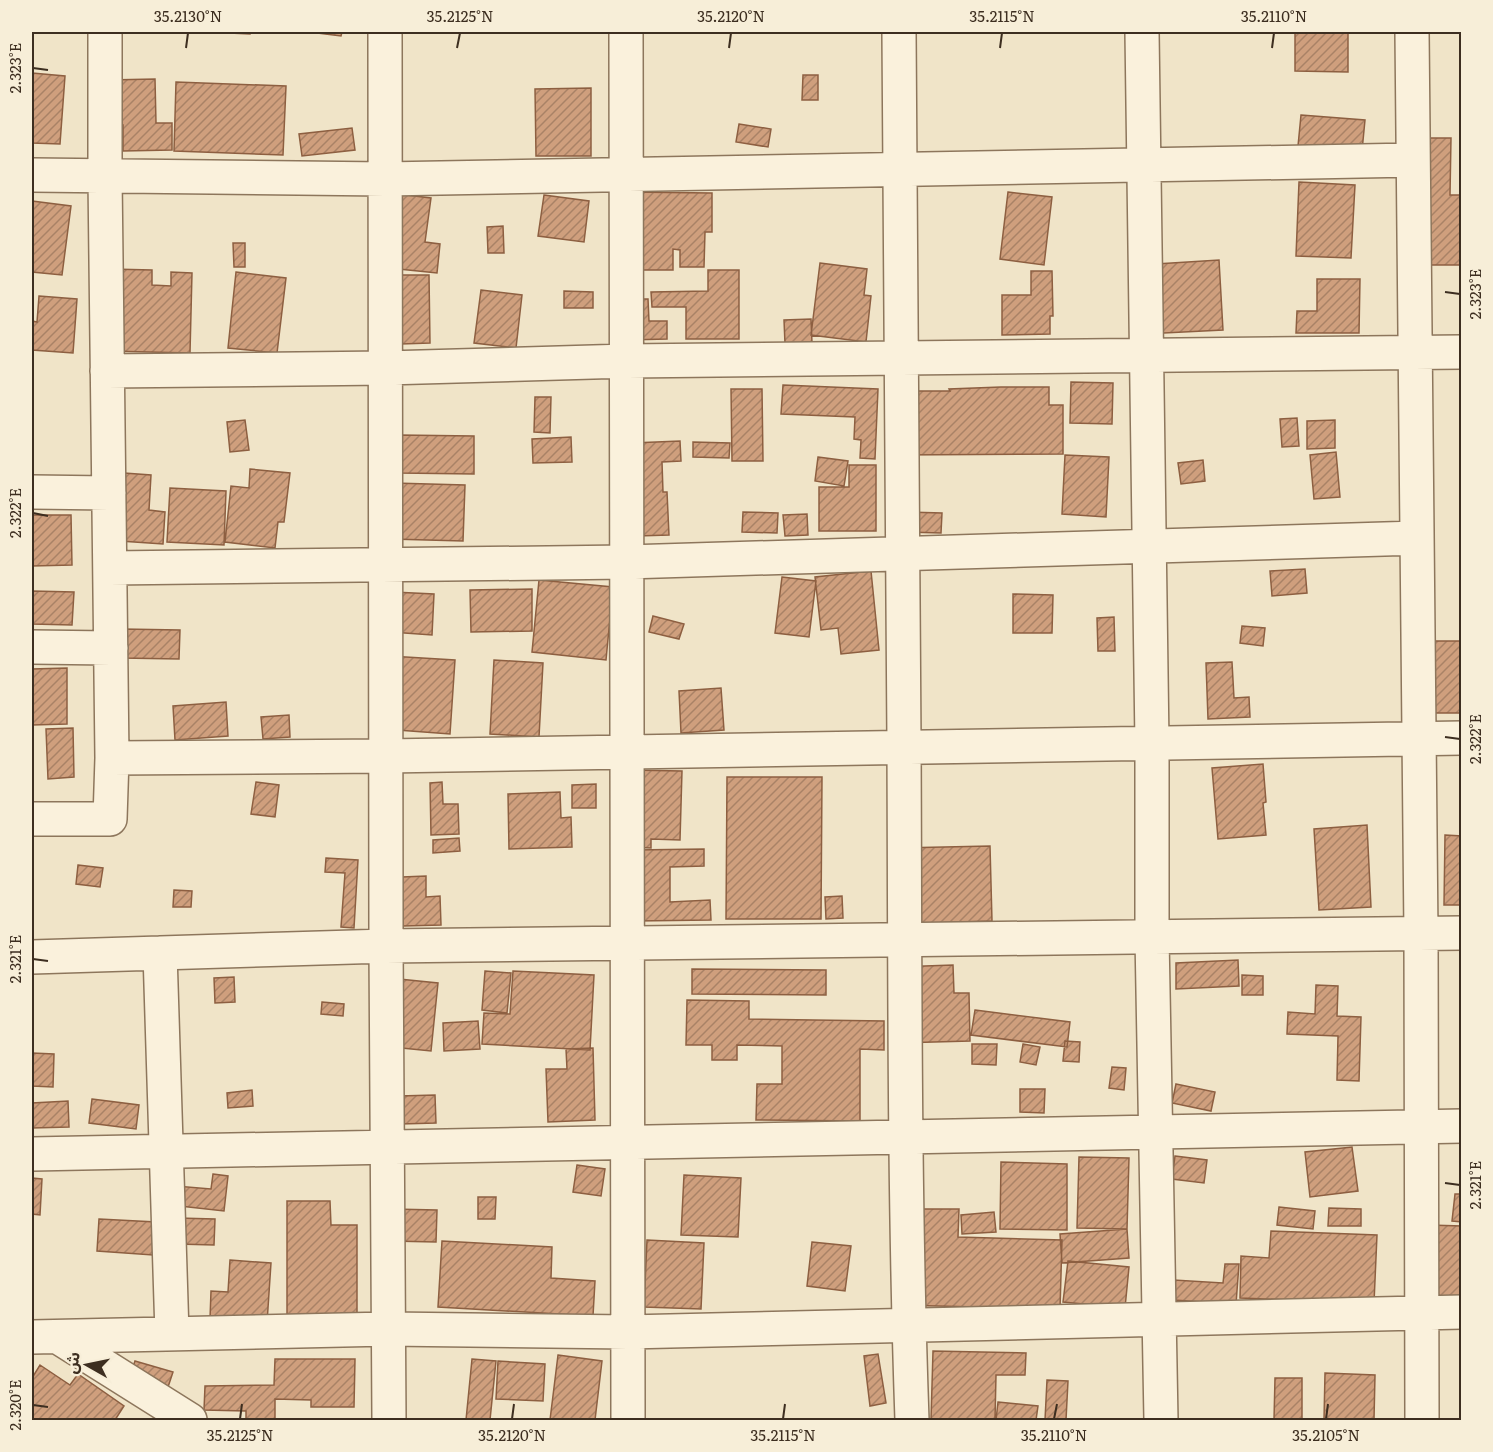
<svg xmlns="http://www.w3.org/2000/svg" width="1493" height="1452" font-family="Literata,'Noto Sans Arabic',serif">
<defs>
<pattern id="building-hatch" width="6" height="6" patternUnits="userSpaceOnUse" patternTransform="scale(1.5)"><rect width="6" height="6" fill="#cf9f7d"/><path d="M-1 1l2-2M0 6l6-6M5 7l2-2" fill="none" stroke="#a98266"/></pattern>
</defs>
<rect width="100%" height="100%" fill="#f0e4c8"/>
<!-- building -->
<path fill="url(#building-hatch)" stroke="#8d5f41" stroke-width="1.5" d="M207,32H250V34Z
M309,32H342L341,36Z
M1295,32H1348V72L1295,71Z
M32,73L65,76L60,144L32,143Z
M803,75H818V100H802Z
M155,79L156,123H172V150L123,151V125H109L108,80Z
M176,82L286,86L283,155L174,151Z
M591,88V156H536L535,89Z
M1301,115L1365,120L1362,151L1298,146Z
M739,124L771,129L768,147L736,142Z
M352,128L355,150L302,156L299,134Z
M1422,138H1451L1450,195H1462V265H1422Z
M1299,182L1355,185L1351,258L1296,256Z
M628,192L712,193V232H705L704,267H680V250L673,249V270H626Z
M1008,192L1052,197L1044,265L1000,259Z
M398,194L431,198L425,242L440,244L437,273L389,268Z
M544,195L589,201L584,242L538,236Z
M32,201L71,206L62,275L32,272Z
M503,226L504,253H488L487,227Z
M233,243H245V267H234Z
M1219,260L1223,330L1144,334L1140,265Z
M820,263L867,269L864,295L871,296L866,342L811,335Z
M110,269L152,270V285L171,286V272L192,273L190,353L107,351Z
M708,270H739V339H686V307H652L651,292L708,291Z
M1031,271H1052L1053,316H1050V334L1002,335V295H1031Z
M236,272L286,278L277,353L228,348Z
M400,275H429L430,343L401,344Z
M1317,279H1360L1359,333H1296L1297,311H1317Z
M481,290L522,295L516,348L474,343Z
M564,291L593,292V308H564Z
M39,296L77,299L73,353L32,350V321L37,322Z
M627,299H648L649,321H667V339L627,340Z
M811,319L812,343L785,344L784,320Z
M1071,382L1113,383L1112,424L1070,423Z
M783,385L878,389L875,459L860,458L861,440L854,439L855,417L781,414Z
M1001,387H1049V405H1063V454L895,455V391H950L949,389Z
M731,389H762L763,461H732Z
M535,397H551L550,433L534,432Z
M1297,418L1299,446L1282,447L1280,419Z
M245,420L249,450L230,452L227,422Z
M1335,420V448L1307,449V421Z
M399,435L474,436V474L399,473Z
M571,437L572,462L533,463L532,439Z
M680,441L681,461L662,462L663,492H667L669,535L637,536L632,443Z
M693,442L730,443L729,458L693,457Z
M1336,452L1340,497L1314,499L1310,455Z
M1065,455L1109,457L1106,517L1062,514Z
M818,457L848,461L844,486L815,481Z
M1203,460L1205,481L1181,484L1178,463Z
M849,465H876V531H819V487H849Z
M250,469L290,473L284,522H278L275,548L225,542L231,486L249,488Z
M124,473L151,475L149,510L165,512L163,544L120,541Z
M393,483L465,485L463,541L391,539Z
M170,488L226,491L224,545L167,542Z
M743,512L778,513L777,533L742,532Z
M906,512L942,513L941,533L906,532Z
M807,514L808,535L785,536L783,515Z
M32,515H71L72,565L32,566Z
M1305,569L1307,593L1272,596L1270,571Z
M871,571L879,650L841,654L838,628L821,630L815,577Z
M782,577L816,581L809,637L775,633Z
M539,580L613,587L606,660L532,652Z
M532,589V631L471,632L470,590Z
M32,591L74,592L72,625L32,624Z
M393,592L434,594L432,635L391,632Z
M1013,594L1053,595L1052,633H1013Z
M653,616L684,624L679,639L649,632Z
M1114,617L1115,651H1098L1097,618Z
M1242,626L1265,628L1263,646L1240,643Z
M122,629L180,630L179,659L121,658Z
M1430,641H1462V713H1428Z
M389,656L455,660L450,734L384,729Z
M494,660L543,663L539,737L490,734Z
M1232,662L1234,698L1249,697L1250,717L1208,719L1206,663Z
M67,668V724L32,725V669Z
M721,688L724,730L681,733L679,691Z
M226,702L228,736L175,740L173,706Z
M289,715L290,737L263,739L261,717Z
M73,728L74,777L48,779L46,729Z
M1263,764L1266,802L1263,803L1266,835L1218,839L1212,768Z
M629,770L682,771L680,840L651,839V848L627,847Z
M727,777H822L821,919H726Z
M256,782L279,785L275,817L251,814Z
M442,782L443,804H458L459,834L431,835L430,783Z
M596,784V808H572V785Z
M560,792L561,818L571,817L572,847L509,849L508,794Z
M1367,825L1371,907L1319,910L1314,829Z
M1445,835L1462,836V905H1444Z
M459,838L460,851L433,853V840Z
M990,846L992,921L899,924L898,848Z
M704,849V866L670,867V902L710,900L711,920L635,921L634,850Z
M326,858L358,860L354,928L341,927L345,873L325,872Z
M78,865L103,868L100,887L76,884Z
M426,876V897L440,896L441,925L403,926L402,877Z
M174,890L192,891L191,907H173Z
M842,896L843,918L826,919L825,897Z
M1238,960L1239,986L1176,989V963Z
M953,965L954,993H969L970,1041L898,1043L896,967Z
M692,969L826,970V995L692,994Z
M485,971L511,973L507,1013L482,1010Z
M513,971L594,975L590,1050L482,1044L484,1013L510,1014Z
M1242,975L1263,976V995H1242Z
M234,977L235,1002L215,1003L214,978Z
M399,979L438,983L431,1051L392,1047Z
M1316,985L1338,986L1337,1016L1361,1017L1359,1081L1337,1080L1338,1036L1287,1034L1288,1012L1315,1014Z
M687,1000L749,1001V1019L884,1021V1050L860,1049V1121L756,1120L757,1084H782V1046L737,1045V1060H712V1045H686Z
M322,1002L344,1004L343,1016L321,1014Z
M975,1010L1070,1022L1067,1047L971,1035Z
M478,1021L480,1049L444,1051L443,1023Z
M1065,1041L1080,1042L1079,1062L1063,1061Z
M972,1044H997L996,1065L972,1064Z
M1023,1044L1040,1047L1036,1065L1020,1062Z
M593,1048L595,1120L548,1122L546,1069H567L566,1049Z
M32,1053L54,1054L53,1087L32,1086Z
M1112,1067L1126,1068L1124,1090L1109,1088Z
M1176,1084L1215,1092L1211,1111L1172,1103Z
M1020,1089H1045L1044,1113L1020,1112Z
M252,1090L253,1106L228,1108L227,1093Z
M435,1095L436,1123L400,1124L399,1096Z
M92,1099L139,1105L136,1129L89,1123Z
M68,1101L69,1127L32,1128V1103Z
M1352,1147L1358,1191L1310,1197L1305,1152Z
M1175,1156L1207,1160L1204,1183L1172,1179Z
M1079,1157L1129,1158L1127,1229L1077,1228Z
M1001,1162L1067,1164V1230L1000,1229Z
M577,1165L605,1169L601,1196L573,1192Z
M213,1174L228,1176L224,1211L162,1204L164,1185L211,1189Z
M684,1175L741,1178L738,1237L681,1235Z
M32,1178L42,1179L40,1215L32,1214Z
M1455,1194H1462V1222L1452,1221Z
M478,1197H496L495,1219H478Z
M287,1201H330L331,1225H357V1318H287Z
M1279,1207L1315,1211L1313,1229L1277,1225Z
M1329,1208L1361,1209V1226H1328Z
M391,1209L437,1210L436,1242L390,1241Z
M919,1209H959L958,1237L1062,1240L1060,1309L897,1305Z
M994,1212L996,1232L962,1234L961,1215Z
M177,1218L215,1219L214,1245L177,1244Z
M99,1219L156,1222L153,1255L97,1251Z
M1428,1225L1462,1226V1302L1427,1301Z
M1127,1229L1129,1258L1062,1263L1060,1234Z
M1271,1231L1377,1235L1374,1303L1240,1298L1241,1256L1269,1258Z
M647,1240L704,1243L701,1309L644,1307Z
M442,1241L552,1247L551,1278L595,1281L593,1316L438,1307Z
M812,1242L851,1246L845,1291L807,1286Z
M230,1260L271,1263L267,1323L210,1319L211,1291L228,1292Z
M1068,1261L1129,1267L1125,1308L1063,1302Z
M1225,1264H1239L1236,1304L1173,1300L1174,1280L1223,1283Z
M933,1351L1026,1353L1025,1375H996L995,1420H931Z
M878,1354L886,1403L870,1406L864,1356Z
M558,1355L602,1361L595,1420H550Z
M275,1359H355L354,1407H311V1400L275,1399V1420H246V1411L204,1410L205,1386L274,1385Z
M472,1359L496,1361L490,1420H466Z
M135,1361L173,1372L166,1393L128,1382Z
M498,1361L545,1364L543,1401L496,1399Z
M40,1365L70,1385L78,1374L124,1406L115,1420H32V1378Z
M1460,1365H1462V1420H1460Z
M1325,1373L1375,1375L1374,1420H1324Z
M1275,1378H1302V1420H1274Z
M1047,1380L1068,1381L1066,1420H1045Z
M998,1402L1038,1406L1036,1420H996Z"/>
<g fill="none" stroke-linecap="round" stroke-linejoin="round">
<defs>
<path id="minor" d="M385,32L386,946L389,1420
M626,32L628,1420
M899,32C901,269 903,506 904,743C905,969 904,1195 912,1420
M1142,32L1152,744V937L1161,1420
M1412,32L1421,934L1422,1420
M32,175L385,179L1413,160
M107,371L386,368L627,361L1462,352
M32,492L109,493
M110,568L627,562L1417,538
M32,647L111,648
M112,758L386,756L1462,738
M32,819H110L112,758L105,177V32
M160,953L172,1334
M32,957L386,946L1462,933
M32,1154L1462,1126
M32,1337L388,1329L628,1332L1462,1312
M58,1337L190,1420"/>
</defs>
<!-- minor casing -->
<use href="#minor" stroke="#8d765c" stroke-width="36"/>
<!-- minor -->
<use href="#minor" stroke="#faf1dc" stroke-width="33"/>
</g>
<!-- ticks -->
<path fill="none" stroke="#3d2e20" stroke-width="2" d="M186,48L188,33M457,48L460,33M729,48L731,33M1000,48L1002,33M1272,48L1274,33M33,68L48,70M1445,292L1460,294M33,513L48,516M1445,737L1460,739M33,959L48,961M1445,1183L1460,1185M33,1405L48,1407M240,1419L242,1404M512,1419L514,1404M783,1419L785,1404M1054,1419L1057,1404M1326,1419L1328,1404"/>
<!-- border -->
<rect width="1493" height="1452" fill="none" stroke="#f7eed8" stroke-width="66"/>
<!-- north arrow -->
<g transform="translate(87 1365) rotate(279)" stroke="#f7eed8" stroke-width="4.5" paint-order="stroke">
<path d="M0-4.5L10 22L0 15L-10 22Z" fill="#3d2e20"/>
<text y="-9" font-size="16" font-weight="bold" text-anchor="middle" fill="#3d2e20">ش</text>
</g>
<rect x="33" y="33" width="1427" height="1386" fill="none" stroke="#3d2e20" stroke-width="2"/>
<g font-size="15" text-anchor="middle" fill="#3d2e20">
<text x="188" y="22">35.2130°N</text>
<text x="460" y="22">35.2125°N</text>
<text x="731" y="22">35.2120°N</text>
<text x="1002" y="22">35.2115°N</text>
<text x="1274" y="22">35.2110°N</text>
<text transform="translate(16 68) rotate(-90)" y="5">2.323°E</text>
<text transform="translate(1476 294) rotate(-90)" y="5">2.323°E</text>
<text transform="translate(16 513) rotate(-90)" y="5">2.322°E</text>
<text transform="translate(1476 739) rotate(-90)" y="5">2.322°E</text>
<text transform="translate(16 959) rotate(-90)" y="5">2.321°E</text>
<text transform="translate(1476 1185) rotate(-90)" y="5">2.321°E</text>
<text transform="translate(16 1405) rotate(-90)" y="5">2.320°E</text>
<text x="240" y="1441">35.2125°N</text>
<text x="512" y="1441">35.2120°N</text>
<text x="783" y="1441">35.2115°N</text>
<text x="1054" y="1441">35.2110°N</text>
<text x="1326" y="1441">35.2105°N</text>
</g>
</svg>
